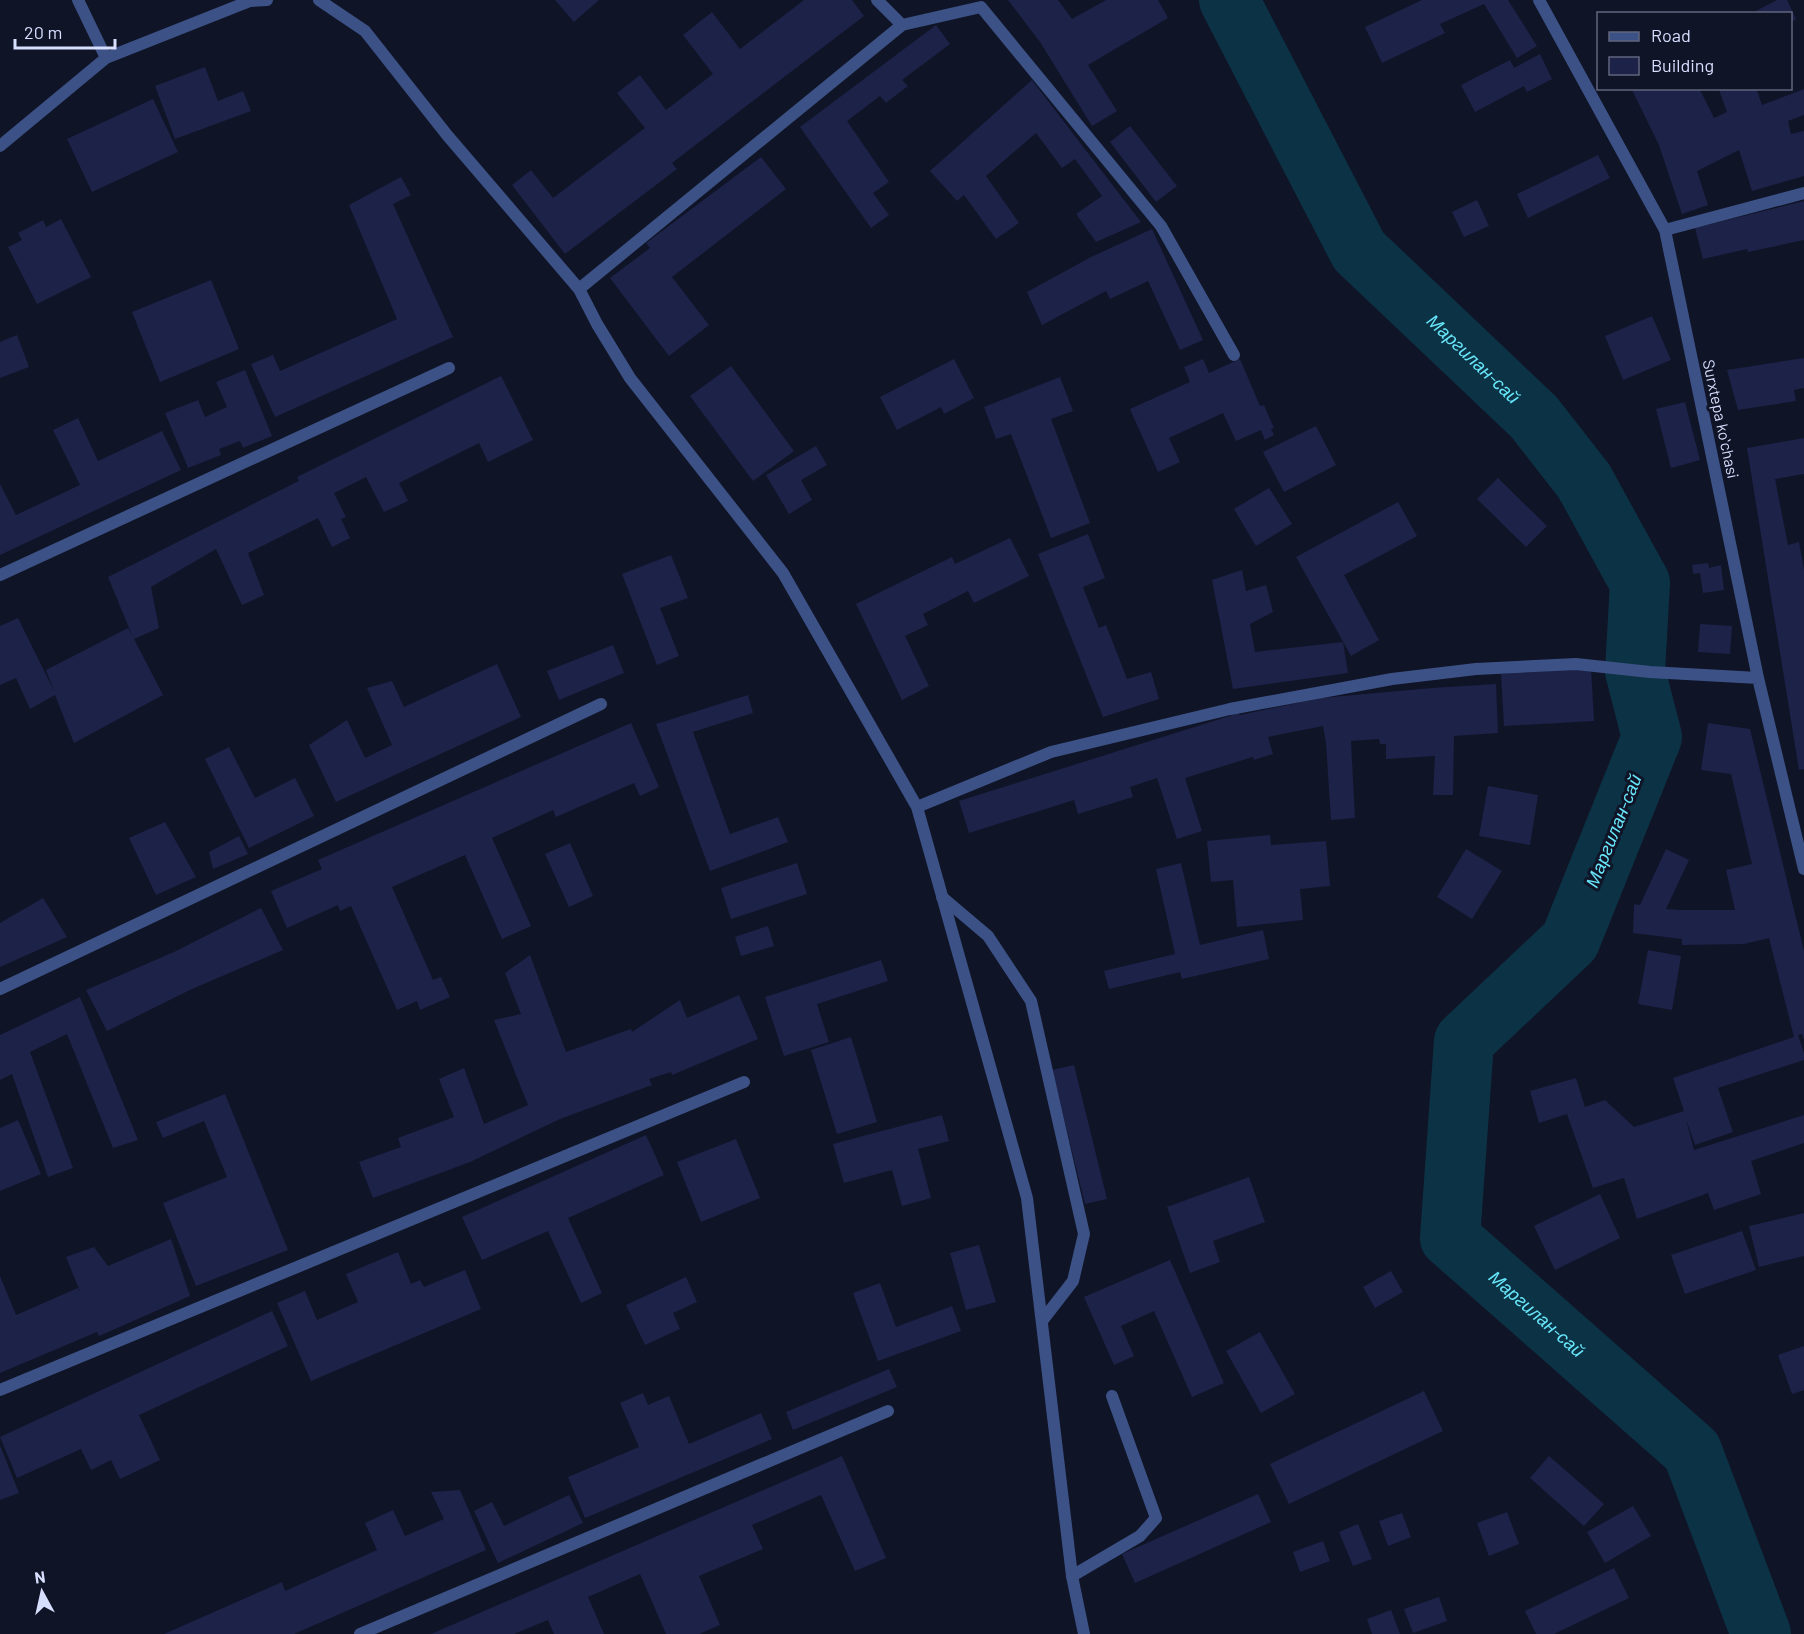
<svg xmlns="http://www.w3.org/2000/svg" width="1804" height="1634" font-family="Barlow,sans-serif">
<rect width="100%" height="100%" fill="#101427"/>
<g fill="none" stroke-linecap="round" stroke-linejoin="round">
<!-- river -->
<path stroke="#0c3345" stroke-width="60" id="s1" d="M1229,0L1359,251L1534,417L1584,481L1640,583L1635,671L1652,737L1570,941L1464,1041L1450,1238L1692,1451L1761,1634"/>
</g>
<!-- building -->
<path fill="#1d2248" d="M555,0H599L574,22Z
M804,0H852L864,16L672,163L677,169L565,254L512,185L531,170L553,198L645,128L617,93L640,75L666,110L713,74L683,35L712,12L740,49Z
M1008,0H1058L1072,19L1106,0H1158L1168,18L1088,65L1117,111L1092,126L1040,42Z
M1422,0H1508L1537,46L1517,58L1484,4L1440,24L1445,33L1382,63L1365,27Z
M1777,0H1787L1796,19L1791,22V14H1750Z
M936,25L950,44L902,80L908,86L886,103L880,96L847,121L889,182L873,193L889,215L871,228L800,127Z
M1540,54L1552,79L1527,92L1524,86L1475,112L1461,85L1510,60L1514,68Z
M205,67L218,101L243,91L251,111L175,139L155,86Z
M1032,80L1114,187L1141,222L1096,242L1076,214L1102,196L1075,159L1062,168L1036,133L986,176L1019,223L996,239L964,195L957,201L930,171Z
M1631,88H1699L1714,118L1727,112L1719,90L1723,88H1756L1762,105L1804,89V115L1788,121L1791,134L1804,131V176L1752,191L1739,150L1697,171L1708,205L1682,214L1659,145Z
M153,99L178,152L92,192L67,139Z
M1130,126L1177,186L1156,202L1110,142Z
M1598,155L1610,178L1528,218L1517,194Z
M761,157L786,189L672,277L709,325L669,356L610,278L650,248L646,243Z
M401,177L411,195L393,204L453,337L275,417L251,364L273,355L280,371L397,319L349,205Z
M1477,200L1489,226L1464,237L1452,212Z
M1804,201V240L1748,252L1747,249L1703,259L1695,228Z
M61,219L91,277L37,304L8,247L22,240L18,233L43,220L46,227Z
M1152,229L1203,340L1180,350L1148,281L1110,299L1106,291L1042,325L1027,292L1091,257Z
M211,280L239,349L160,382L132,312Z
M1652,316L1671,360L1623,380L1605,336Z
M17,335L29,367L0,378V342Z
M1804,358V388L1794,390L1796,401L1738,410L1727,370Z
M954,359L974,398L944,414L941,407L897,430L880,397Z
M1203,359L1209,373L1240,359L1260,406L1264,405L1274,428L1271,429L1274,435L1265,440L1261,430L1236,441L1223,413L1169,438L1180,462L1158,472L1130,409L1190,382L1184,367Z
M731,366L794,451L753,481L690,396Z
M245,370L272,436L243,448L240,441L219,449L221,455L188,468L165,413L198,400L205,417L227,407L216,382Z
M501,376L533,440L488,462L479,443L399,483L408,501L384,512L366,477L334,493L346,517L341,519L350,538L332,547L318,518L248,553L264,595L242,605L216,549L151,587L159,628L134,639L163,695L74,743L55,695L30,709L16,678L0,685V626L18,618L54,691L46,670L128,628L132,635L108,577L299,481L297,477Z
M1060,377L1073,411L1051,419L1090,523L1051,538L1011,434L996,439L984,407Z
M1685,402L1700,460L1671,468L1656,409Z
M78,418L98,461L162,431L181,470L0,555V484L16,515L80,485L53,430Z
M1316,426L1336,465L1284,492L1263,452Z
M1804,438V474L1775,479L1788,545L1799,542L1804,569V769L1799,770L1747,448Z
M816,446L827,465L801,480L812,500L789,514L766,475Z
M1498,478L1547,526L1526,547L1477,499Z
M1269,488L1292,524L1256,546L1234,509Z
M1398,502L1417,536L1344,575L1379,640L1351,656L1296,557Z
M1088,534L1105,578L1083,587L1099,628L1106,625L1127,679L1151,672L1159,699L1103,717L1038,554Z
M1010,538L1029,576L974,603L968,591L923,614L928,625L905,636L929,686L902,700L856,604L952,557L955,564Z
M671,555L688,598L660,608L679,656L657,665L622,574Z
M1708,563L1709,568L1721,565L1724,590L1703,593L1700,573L1693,574L1692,565Z
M1242,570L1246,591L1266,585L1273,612L1250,624L1255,652L1343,642L1348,673L1233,689L1212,580Z
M1700,624L1732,626L1730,654L1698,652Z
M613,645L624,673L559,700L547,671Z
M497,664L521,717L336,802L309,745L347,720L365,758L392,745L367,688L392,681L404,707Z
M1591,668L1594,721L1504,726L1501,674Z
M1496,684L1498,733L1454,736L1453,795H1433L1435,756L1386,759V744H1380L1379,739L1351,741L1355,818L1331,820L1326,743L1323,726L1268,737L1273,754L1254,760L1253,757L1185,778L1202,831L1177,839L1157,778L1130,787L1133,797L1078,814L1074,800L969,833L959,801L1239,713L1240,715L1321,698L1432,688Z
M748,695L753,713L693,732L730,834L778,817L788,842L710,871L656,724Z
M631,723L659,787L640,796L634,783L556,817L553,810L492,838L531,926L502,939L465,855L392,887L433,980L441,977L450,997L420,1010L417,1001L397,1010L351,906L340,911L338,905L287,928L271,891L322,869L318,860Z
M1708,723L1750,729L1804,951V1040L1802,1034L1798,1035L1804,1053V1060L1718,1088L1733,1132L1695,1145L1686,1119L1694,1150L1804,1115V1143L1751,1161L1761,1194L1714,1210L1708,1193L1637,1219L1624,1178L1593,1188L1567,1114L1539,1123L1530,1091L1576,1078L1585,1107L1605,1100L1634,1127L1684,1111L1673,1078L1794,1037L1769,938L1744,944L1682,945V939L1633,933L1634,904L1640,905L1666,849L1689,860L1666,909L1682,910H1735L1726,870L1752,864L1731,774L1701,770Z
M229,747L255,798L295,778L314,816L249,848L205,759Z
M1488,786L1538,795L1530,845L1479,836Z
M165,822L196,877L156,895L129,838Z
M1270,835L1271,845L1326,841L1330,886L1300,889L1303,920L1237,927L1233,880L1211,882L1207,841Z
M239,836L248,854L213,869L209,852Z
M570,843L593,896L569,907L545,854Z
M1466,849L1502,871L1472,919L1437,897Z
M797,863L807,894L731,919L721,888Z
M1181,863L1200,945L1263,930L1269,959L1182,979L1180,972L1109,989L1104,971L1175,954L1156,869Z
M43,898L67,937L0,967V923Z
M261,908L283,950L192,989L107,1031L86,990L174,952Z
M768,926L774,946L741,956L735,937Z
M1648,950L1681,956L1672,1010L1638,1004Z
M530,955L566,1052L631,1029L632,1032L680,1000L687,1018L739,995L758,1039L672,1075L671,1072L649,1079L652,1085L560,1119L470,1162L373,1198L359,1162L401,1147L398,1138L454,1117L439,1079L464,1068L484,1124L528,1105L494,1020L521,1014L505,973Z
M881,960L888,981L817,1004L829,1042L784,1056L765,997Z
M80,997L138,1140L113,1148L67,1034L30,1052L73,1168L48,1177L12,1074L0,1080V1035Z
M851,1037L877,1122L837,1134L811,1050Z
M1074,1065L1107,1199L1085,1204L1052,1070Z
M225,1094L288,1250L196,1286L163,1203L227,1177L204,1121L163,1138L156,1122Z
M942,1115L949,1141L918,1149L931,1198L902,1206L892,1170L844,1183L833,1144Z
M18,1120L41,1174L0,1191V1128Z
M646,1135L664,1175L568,1218L602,1293L581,1303L548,1231L482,1260L462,1217Z
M736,1139L760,1198L701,1222L677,1162Z
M1249,1177L1265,1222L1213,1241L1220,1262L1190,1273L1167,1207Z
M1600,1194L1620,1238L1555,1270L1534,1226Z
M1804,1213V1256L1759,1267L1749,1226Z
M1742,1231L1756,1270L1685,1294L1671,1255Z
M171,1239L190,1296L99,1336L97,1332L0,1373V1276L16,1315L78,1288L81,1294L66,1257L94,1247L108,1266Z
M979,1245L996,1302L966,1310L950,1253Z
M398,1252L411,1284L420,1280L424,1287L465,1270L481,1309L311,1381L277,1303L305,1291L317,1320L358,1302L346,1274Z
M1170,1260L1224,1383L1192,1397L1154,1311L1121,1326L1134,1356L1114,1365L1084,1297Z
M1391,1271L1403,1292L1375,1308L1363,1287Z
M686,1277L697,1302L673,1313L680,1329L645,1345L626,1305Z
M880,1283L896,1327L952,1306L961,1331L878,1361L853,1293Z
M272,1311L288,1346L139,1415L160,1460L120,1479L111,1460L91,1470L81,1449L17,1478L0,1437Z
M1260,1332L1295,1394L1261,1413L1226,1351Z
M1804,1346V1390L1792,1394L1778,1355Z
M889,1369L897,1387L793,1430L786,1412Z
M1424,1391L1443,1431L1289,1504L1270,1464Z
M643,1393L648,1405L669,1396L689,1444L761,1413L772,1439L585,1518L568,1477L639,1447L620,1403Z
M0,1445L19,1493L0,1500Z
M842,1456L886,1558L855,1571L821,1495L752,1525L763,1549L699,1576L720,1625L699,1634H666L640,1574L588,1597L604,1634H554L548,1620L514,1634H431Z
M1549,1456L1604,1504L1584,1526L1530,1478Z
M460,1490L486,1550L294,1634H164L282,1582L285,1591L377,1550L365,1523L393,1510L405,1536L444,1519L431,1492Z
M1258,1494L1271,1522L1135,1583L1122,1554Z
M569,1495L583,1523L498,1563L474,1511L492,1502L504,1526Z
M1633,1506L1651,1536L1605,1563L1587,1532Z
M1507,1512L1519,1544L1489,1556L1477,1523Z
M1402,1513L1411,1537L1388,1546L1379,1521Z
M1358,1524L1372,1559L1353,1566L1339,1532Z
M1323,1541L1330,1561L1300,1572L1293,1552Z
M1614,1568L1629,1598L1554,1634H1536L1525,1611Z
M1439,1597L1447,1621L1413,1633L1404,1609Z
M1391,1610L1400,1634H1372L1367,1619Z"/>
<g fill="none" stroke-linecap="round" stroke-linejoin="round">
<!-- service -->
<path stroke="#3c5185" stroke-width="12" d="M942,897L988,936L1031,1001L1084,1234L1073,1281L1042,1321
M1072,1576L1140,1536L1156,1518L1112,1396"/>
<!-- minor -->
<path stroke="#3c5185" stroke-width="12" d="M319,0L365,31L447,135L579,289L902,25L981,7L1161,226L1234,355
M877,0L902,25
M1539,0L1665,230L1758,678L1804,869
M106,58L250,1L267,0
M0,146L106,58L78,0
M1665,230L1804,193
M579,289L597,324L630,378L783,573L917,807L1027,1198L1072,1576L1084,1634
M0,575L449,368
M917,807L1051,752L1230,709L1392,679L1476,669L1576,664L1650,672L1758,678
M0,989L601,704
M0,1390L744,1082
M360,1634L888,1411"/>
</g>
<g text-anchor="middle" stroke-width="6" stroke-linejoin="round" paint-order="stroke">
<!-- street labels -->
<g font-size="16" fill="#d7dffe" stroke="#101427">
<text transform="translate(1721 419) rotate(78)" y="6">Surxtepa koʻchasi</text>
</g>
<!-- water labels -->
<g font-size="18" font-style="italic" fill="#68e7fb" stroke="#101427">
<text dy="6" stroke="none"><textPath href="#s1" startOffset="440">Маргилан-сай</textPath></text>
<text transform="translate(1614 831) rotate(-68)" y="6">Маргилан-сай</text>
<text dy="6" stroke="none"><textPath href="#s1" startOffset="1556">Маргилан-сай</textPath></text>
</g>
</g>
<!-- legend -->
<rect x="1597" y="12" width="195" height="78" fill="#101427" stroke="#60657d" stroke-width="1.5"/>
<rect x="1609" y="32" width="30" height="9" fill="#3c5185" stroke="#60657d" stroke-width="1.5"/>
<text x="1651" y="42" font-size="18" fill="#d7dffe">Road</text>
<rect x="1609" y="57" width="30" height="18" fill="#1d2248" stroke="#60657d" stroke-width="1.5"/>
<text x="1651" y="72" font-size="18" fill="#d7dffe">Building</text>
<!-- north arrow -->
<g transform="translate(42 1592) rotate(352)" stroke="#101427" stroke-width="4.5" paint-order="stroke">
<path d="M0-4.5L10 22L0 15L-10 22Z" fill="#d7dffe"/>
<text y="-9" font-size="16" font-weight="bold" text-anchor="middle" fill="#d7dffe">N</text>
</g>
<!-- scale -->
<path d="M15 39v9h100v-9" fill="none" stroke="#d7dffe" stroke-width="3"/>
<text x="24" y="39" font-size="18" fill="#d7dffe" stroke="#101427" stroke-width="4.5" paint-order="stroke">20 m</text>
</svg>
